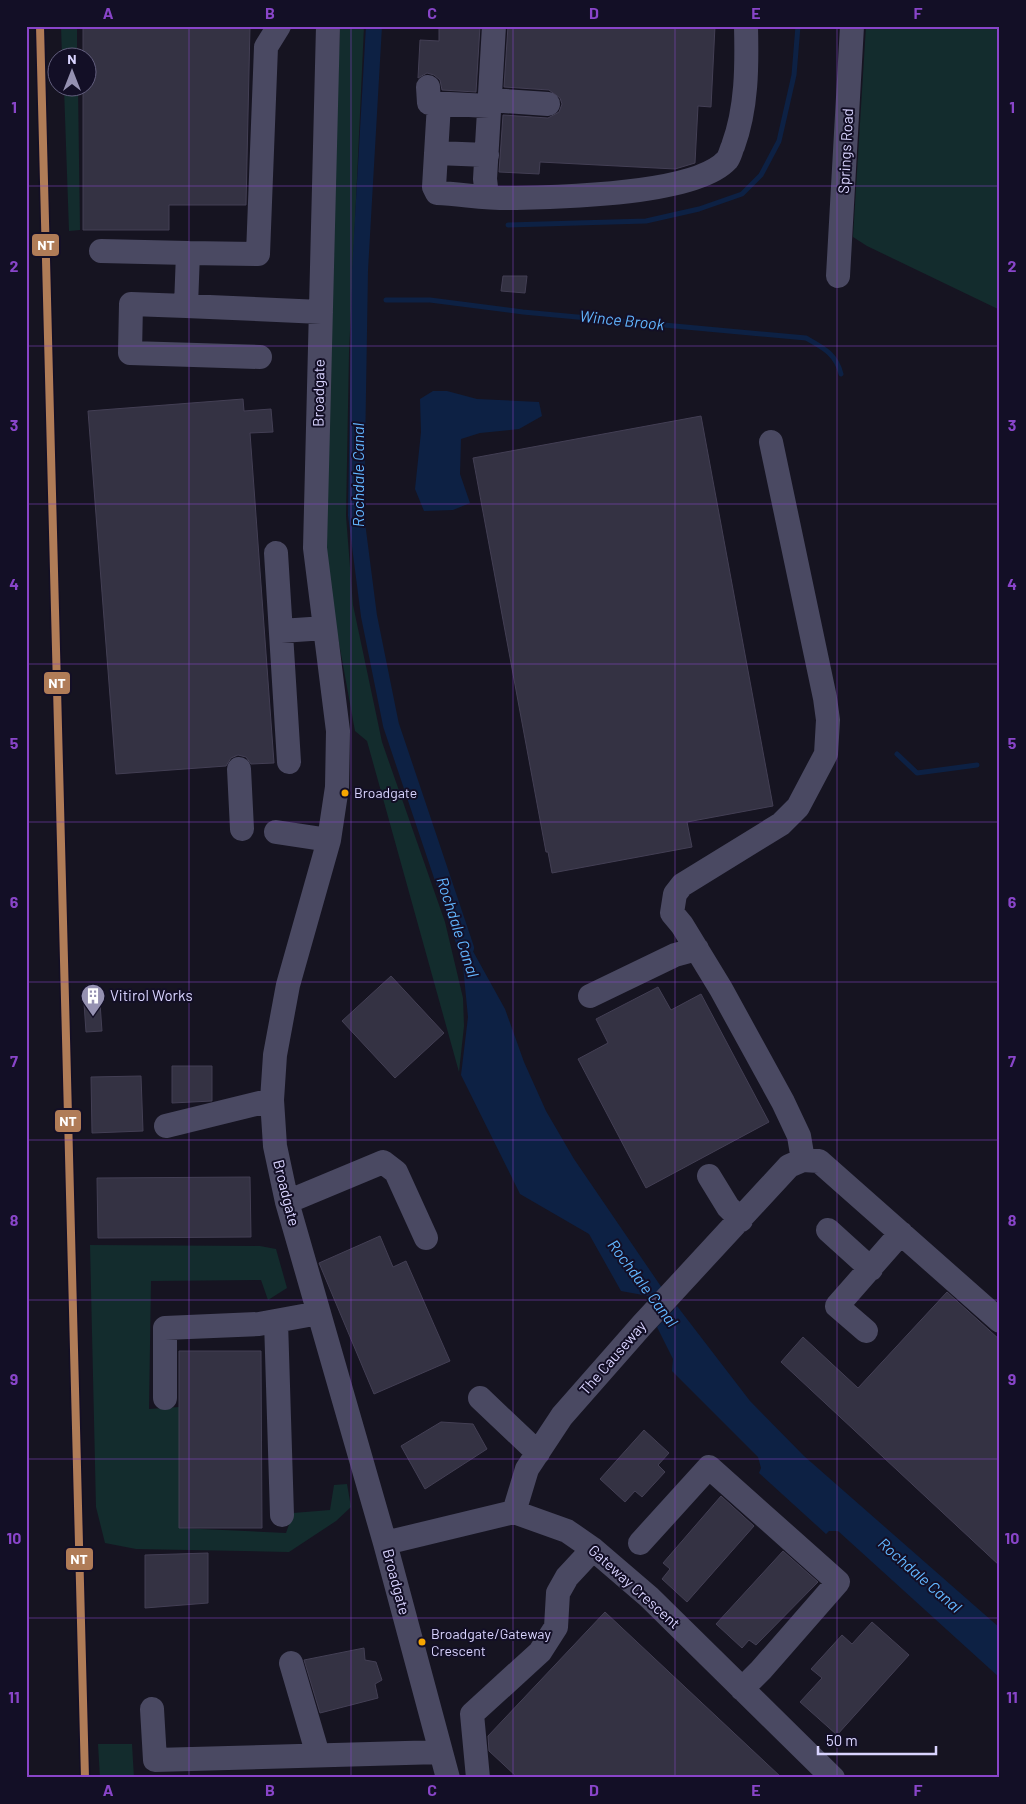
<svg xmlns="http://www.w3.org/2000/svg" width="1026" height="1804" font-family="Barlow,sans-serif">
<rect width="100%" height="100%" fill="#161421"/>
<!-- green -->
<path fill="#132c2d" d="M61,26H77V57H62Z
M340,26H364L349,353L346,516L353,605L382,742L445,922L463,998L464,1026L459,1072L367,741L355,731L333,610L322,518Z
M866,26H1000V310L867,246L853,237Z
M64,88H78L80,230L69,231Z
M90,1245L260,1246L276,1249L287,1288L268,1300L261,1280L151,1281L149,1409L179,1407V1528L286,1533L293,1513L330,1510L334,1485L347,1484L351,1507L336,1521L289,1552L136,1549L105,1543L96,1507Z
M98,1744H132L134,1778H100Z"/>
<!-- water -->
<path fill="#0d2144" d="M433,391H447L477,399L539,402L542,416L519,429L480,433L461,439L460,474L470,503L453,510L424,511L415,489L421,432L420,399Z
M459,926L505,1009L524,1062L546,1111L574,1159L662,1288L654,1297L621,1291L589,1234L520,1194L461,1075L468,1017Z
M677,1306L750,1401L804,1456L1000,1628V1678L838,1531H829L826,1534L759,1473L761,1468L758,1457L672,1371L673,1359L657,1327Z"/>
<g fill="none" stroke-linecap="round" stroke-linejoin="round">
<!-- stream -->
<path stroke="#0d2144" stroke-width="5" d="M508,225L646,221L699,209L742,194L761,175L779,141L794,75L798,26
M386,300H430L523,312L806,338C824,348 836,354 841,374
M897,754L917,773L977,765"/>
<!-- canal -->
<path stroke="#0d2144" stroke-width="16" d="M374,26L360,270L356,515L369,616L391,725L466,948"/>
</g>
<!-- building -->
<path fill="#343243" stroke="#433f54" d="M83,26H250L246,205H169V230H83V88H88V58H83Z
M439,26H480L476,92L442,90L440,80L434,75L427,73L418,78L420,40L439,41Z
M508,26H715L711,107L698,106L695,163L675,169L540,162L539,174L499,172L503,115L548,118L559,112L562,104L560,98L549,90L504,87Z
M503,276H527L525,293L501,291Z
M243,399L244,411L271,409L273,432L250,433L274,763L251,764L246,757L238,755L231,758L226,766L116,774L88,411Z
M701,416L773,806L687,822L692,847L552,873L548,852H546L473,458Z
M391,976L444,1033L395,1078L342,1021Z
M658,987L671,1010L701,994L769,1122L646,1188L578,1059L608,1043L596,1019Z
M84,1003H100L102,1031L86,1032Z
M172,1066H212V1101L172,1103Z
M141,1076L143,1131L92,1133L91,1077Z
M250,1177L251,1237L98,1238L97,1178Z
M380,1236L393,1267L406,1261L450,1361L374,1394L319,1263Z
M947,1292L1000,1340V1566L781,1362L803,1337L858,1388Z
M179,1351H261L262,1528H179Z
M441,1422L473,1424L487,1449L425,1489L401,1446Z
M644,1430L669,1453L658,1465L665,1472L642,1497L635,1491L625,1502L600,1479Z
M721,1496L754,1526L687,1602L662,1579L670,1569L663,1563Z
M783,1551L818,1582L756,1645L749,1640L742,1648L716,1624Z
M208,1553V1603L145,1608V1555Z
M605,1612L782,1778H518L489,1751L488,1736Z
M872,1622L909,1655L837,1735L800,1702L822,1678L811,1669L842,1635L852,1644Z
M364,1648L365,1660L376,1662L382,1680L375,1684L378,1698L320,1713L304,1660Z"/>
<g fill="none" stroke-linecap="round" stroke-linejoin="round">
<!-- minor -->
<path stroke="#4a4962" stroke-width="24" d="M279,26L266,47L258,254L188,253L186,306L321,312
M328,26L315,548L338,731L337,787L329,840L288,985L275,1055L272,1100L275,1146L287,1202L385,1543L448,1778
M428,87L429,103L489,106
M490,100L548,104
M439,104L434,187L437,193C462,194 488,199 513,198C561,197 695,195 727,160C730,156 731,150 733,146C747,108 747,66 746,26
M436,153L487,155
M487,196L485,179L494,26
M101,251L188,253
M838,276L852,26
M186,306L131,304L130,353L260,357
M771,442L825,698L828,720L826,754L798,807L781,824L682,885L675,894L672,913L682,925L721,989L783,1102L799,1136L803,1160
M276,553L289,762
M281,631L325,628
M239,769L242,829
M276,832L329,840
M590,996L675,955L697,949
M166,1126L272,1100
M709,1176L728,1207L741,1220
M287,1202L383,1162L396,1172L426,1238
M828,1230L871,1269
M276,1321L282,1515
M866,1331L837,1306L901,1233
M165,1398V1328L259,1324L319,1313
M480,1398L538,1453
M514,1512L527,1469L562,1416L642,1325L789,1166L803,1160L819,1161L1000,1321
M385,1543L514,1512L567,1531L593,1549L649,1597L833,1778
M640,1543L709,1467L838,1582L761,1670L742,1689
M291,1663L318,1755
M152,1709L155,1760L441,1752
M478,1778L472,1714L540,1652L556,1627L558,1593L567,1577L593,1549"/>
<defs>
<path id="rail-1" d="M40,26L85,1778"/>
</defs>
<!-- rail-1 casing -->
<use href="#rail-1" stroke="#130f26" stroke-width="11"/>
<!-- rail-1 -->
<use href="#rail-1" stroke="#b07c57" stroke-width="8"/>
</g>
<!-- grid -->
<path fill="none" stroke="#8945c9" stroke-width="1" stroke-opacity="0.55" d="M189,26V1778M351,26V1778M513,26V1778M675,26V1778M837,26V1778M26,186H1000M26,346H1000M26,504H1000M26,664H1000M26,822H1000M26,982H1000M26,1140H1000M26,1300H1000M26,1459H1000M26,1618H1000"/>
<!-- icons -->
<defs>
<symbol id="building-pin" viewBox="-11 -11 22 30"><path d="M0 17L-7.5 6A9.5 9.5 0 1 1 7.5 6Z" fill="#9591b1" stroke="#130f26"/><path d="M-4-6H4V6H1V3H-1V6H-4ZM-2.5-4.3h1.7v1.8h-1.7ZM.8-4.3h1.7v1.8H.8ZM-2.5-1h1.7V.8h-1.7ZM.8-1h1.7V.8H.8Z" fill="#fff"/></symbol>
</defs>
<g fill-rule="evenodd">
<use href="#building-pin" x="79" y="982" width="28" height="38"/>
</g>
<!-- markers -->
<g fill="#f7a600" stroke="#130f26" stroke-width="2">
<circle cx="345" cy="793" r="4.5"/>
<circle cx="422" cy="1642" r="4.5"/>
</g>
<g text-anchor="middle" stroke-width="4" stroke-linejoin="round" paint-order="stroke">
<!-- bus labels -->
<g font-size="14" fill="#d9d4ff" stroke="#130f26" text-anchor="start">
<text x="354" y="798">Broadgate</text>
<text x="431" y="1639">Broadgate/Gateway<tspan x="431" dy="17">Crescent</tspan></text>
</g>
<!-- street labels -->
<g font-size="15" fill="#d9d4ff" stroke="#130f26">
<text transform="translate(846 151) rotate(-87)" y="5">Springs Road</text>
<text transform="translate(319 393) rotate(-89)" y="5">Broadgate</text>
<text transform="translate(286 1193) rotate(76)" y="5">Broadgate</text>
<text transform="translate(613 1358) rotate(-49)" y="5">The Causeway</text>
<text transform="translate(396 1582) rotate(75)" y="5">Broadgate</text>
<text transform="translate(634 1587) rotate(42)" y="5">Gateway Crescent</text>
</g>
<!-- poi labels -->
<g font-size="15" fill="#d9d4ff" stroke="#130f26" text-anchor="start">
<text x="110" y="1001">Vitirol Works</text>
</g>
<!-- water labels -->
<g font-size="16" font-style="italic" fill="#62b6ff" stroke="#130f26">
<text transform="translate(622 320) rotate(6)" y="6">Wince Brook</text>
<text transform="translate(358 475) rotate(-90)" y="6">Rochdale Canal</text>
<text transform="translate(458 927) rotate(72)" y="6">Rochdale Canal</text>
<text transform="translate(643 1283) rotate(53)" y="6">Rochdale Canal</text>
<text transform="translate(920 1575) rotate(41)" y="6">Rochdale Canal</text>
</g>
</g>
<g stroke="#130f26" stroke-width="2">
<rect x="31" y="233" width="29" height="24" rx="5" fill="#b07c57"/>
<rect x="43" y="671" width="28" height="24" rx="5" fill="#b07c57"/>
<rect x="54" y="1109" width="28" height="24" rx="5" fill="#b07c57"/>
<rect x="65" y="1547" width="29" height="24" rx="5" fill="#b07c57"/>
</g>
<g font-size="14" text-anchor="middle" font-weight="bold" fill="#fff">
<text x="46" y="250">NT</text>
<text x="57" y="688">NT</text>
<text x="68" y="1126">NT</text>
<text x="79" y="1564">NT</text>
</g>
<!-- border -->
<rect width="1026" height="1804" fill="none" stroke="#130f26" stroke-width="55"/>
<!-- north arrow -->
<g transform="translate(72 72)"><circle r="24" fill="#130f26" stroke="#625e7d"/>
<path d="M0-4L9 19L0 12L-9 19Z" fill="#9591b1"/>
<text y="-8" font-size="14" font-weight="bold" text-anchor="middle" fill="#d9d4ff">N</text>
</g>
<!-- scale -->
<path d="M818 1746v8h118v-8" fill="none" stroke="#d9d4ff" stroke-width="2.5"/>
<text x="826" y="1746" font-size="15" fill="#d9d4ff" stroke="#130f26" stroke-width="4" paint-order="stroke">50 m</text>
<rect x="28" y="28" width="970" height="1748" fill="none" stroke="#8945c9" stroke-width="2"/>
<g font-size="16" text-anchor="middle" font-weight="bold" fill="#8945c9">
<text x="108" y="19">A</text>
<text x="270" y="19">B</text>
<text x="432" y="19">C</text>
<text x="594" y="19">D</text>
<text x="756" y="19">E</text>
<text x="918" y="19">F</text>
<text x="14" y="113">1</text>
<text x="1012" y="113">1</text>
<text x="14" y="272">2</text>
<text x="1012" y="272">2</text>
<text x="14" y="431">3</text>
<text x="1012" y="431">3</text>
<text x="14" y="590">4</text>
<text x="1012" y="590">4</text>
<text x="14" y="749">5</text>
<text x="1012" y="749">5</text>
<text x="14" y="908">6</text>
<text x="1012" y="908">6</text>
<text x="14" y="1067">7</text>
<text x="1012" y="1067">7</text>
<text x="14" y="1226">8</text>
<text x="1012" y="1226">8</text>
<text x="14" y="1385">9</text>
<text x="1012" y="1385">9</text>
<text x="14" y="1544">10</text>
<text x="1012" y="1544">10</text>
<text x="14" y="1703">11</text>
<text x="1012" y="1703">11</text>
<text x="108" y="1796">A</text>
<text x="270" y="1796">B</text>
<text x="432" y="1796">C</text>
<text x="594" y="1796">D</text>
<text x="756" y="1796">E</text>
<text x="918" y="1796">F</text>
</g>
</svg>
